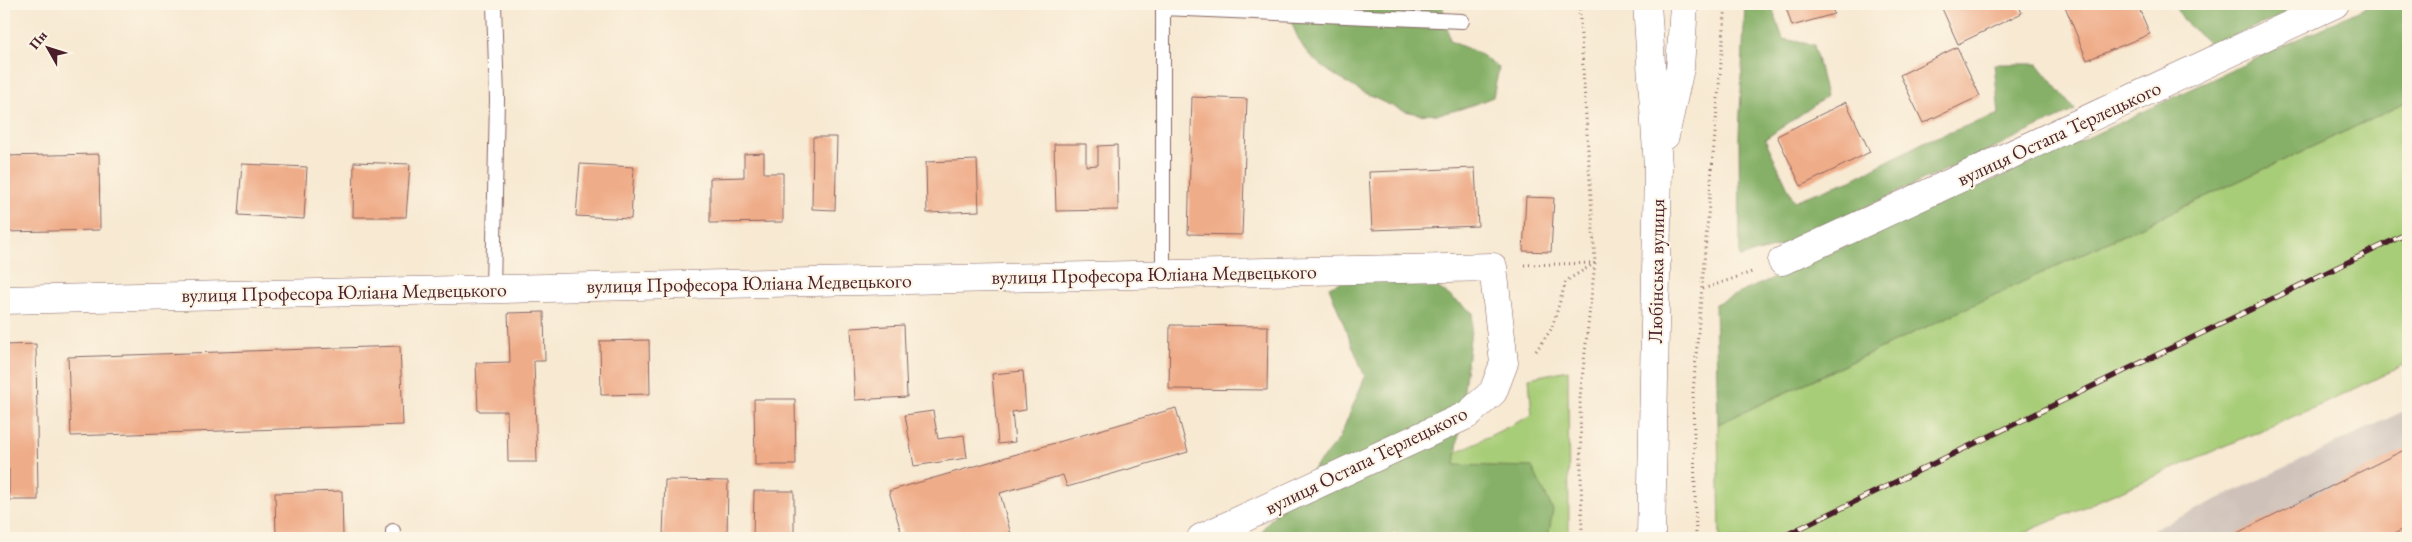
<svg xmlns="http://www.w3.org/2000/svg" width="2412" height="542" font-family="'EB Garamond',serif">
<rect width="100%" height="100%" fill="#fcf5e5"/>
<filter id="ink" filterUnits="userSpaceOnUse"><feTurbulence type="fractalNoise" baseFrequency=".02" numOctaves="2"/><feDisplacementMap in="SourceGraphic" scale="10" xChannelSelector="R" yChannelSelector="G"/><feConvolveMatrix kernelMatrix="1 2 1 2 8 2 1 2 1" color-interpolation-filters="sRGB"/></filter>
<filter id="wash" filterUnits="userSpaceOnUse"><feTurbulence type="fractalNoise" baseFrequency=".0096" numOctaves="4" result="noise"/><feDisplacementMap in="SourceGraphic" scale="20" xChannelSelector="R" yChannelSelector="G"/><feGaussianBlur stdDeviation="1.12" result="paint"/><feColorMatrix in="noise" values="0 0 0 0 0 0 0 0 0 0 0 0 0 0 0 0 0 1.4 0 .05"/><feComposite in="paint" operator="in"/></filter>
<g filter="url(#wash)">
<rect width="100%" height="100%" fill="#f7e9d2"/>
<!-- industrial -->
<path fill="#cec1b9" d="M2408,409V538H2136Z"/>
<!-- green -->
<path fill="#a8cd78" stroke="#797652" d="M2408,102V363L2334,399L2012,538H1720L1718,424Z
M1568,370L1569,538H1283L1532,415L1529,378Z"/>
<!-- forest -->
<path fill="#86b068" stroke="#68684a" d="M1290,4H1442L1450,41L1478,53L1499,68L1493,97C1470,106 1444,117 1419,114C1391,111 1323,73 1306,51C1297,40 1292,22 1286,9Z
M1745,4H1771L1783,39L1814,45L1826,97L1765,139L1794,201L1851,180L1926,141L1999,114L1994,64H2038L2075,110L1784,245L1740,257L1739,135Z
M2173,4H2209L2212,7L2218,4H2300L2278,18L2210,44L2184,21Z
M2373,4H2408V102L1718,424L1715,304L2085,139Z
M1396,257L1473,313L1455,465L1532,467L1553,510L1548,538H1399L1396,530L1381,538H1259L1265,526L1339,439L1365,377L1329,287Z"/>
<g id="blocks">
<!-- building -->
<path fill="#efac88" d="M1785,4H1831L1834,14L1792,26Z
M1940,4H2018L2022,13L1958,44Z
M2064,4H2137L2150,34L2087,60Z
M1957,47L1980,96L1923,123L1900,75Z
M1192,97L1247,99L1242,235L1188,234Z
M1846,102L1870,152L1801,186L1777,136Z
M813,137H837L835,210L812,209Z
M1054,144H1086V166L1098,165V146L1117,145L1118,210L1056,211Z
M764,153V173H783V222L710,223V178L744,177V154Z
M99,154L100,230L4,232V156Z
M977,160L979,211L927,213L926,162Z
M354,162L410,164L406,217H353Z
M242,164L307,167L304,219L238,215Z
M580,164L634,167L631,219L576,216Z
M1475,168L1478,226L1372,230L1369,172Z
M1526,197L1554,198L1551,252L1523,251Z
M544,312L545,361H534L537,462H508L507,411H478L476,363L510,362L508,313Z
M904,325L907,397L855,400L851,328Z
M1170,325L1268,326L1267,390L1169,389Z
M649,340L650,394L601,395L600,341Z
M36,344L38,500H9V469H4V345Z
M400,346L403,425L71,436L68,357Z
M1023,371L1026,410L1012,412L1015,442L998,444L992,374Z
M754,399H795L796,465H755Z
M1176,408L1188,452L1067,487L1063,475L1000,493L1012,538H903L889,491Z
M933,411L938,439L964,435L967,458L914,466L905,415Z
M2408,448V527L2386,538H2227Z
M665,480L728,481L727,538H680V536H663Z
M342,491L343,538H276L275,493Z
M754,491H794V538H753Z"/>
</g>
</g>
<g filter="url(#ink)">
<use href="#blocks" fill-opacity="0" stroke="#876665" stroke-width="1"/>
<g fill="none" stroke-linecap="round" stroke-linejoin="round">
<defs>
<path id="service" d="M1163,8L1462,21
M1163,274V4
M493,289L497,99L494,4
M393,531V538"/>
<path id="minor" d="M1782,261L2335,4
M4,300L1493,267L1504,363L1493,392L1467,415L1201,538"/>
<path id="secondary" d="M1647,4L1658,167L1651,538
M1665,136L1680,68L1684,4"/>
</defs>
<!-- service casing -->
<use href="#service" stroke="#876665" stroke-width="16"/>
<!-- minor casing -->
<use href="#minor" stroke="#876665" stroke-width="29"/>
<!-- secondary casing -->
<use href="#secondary" stroke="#876665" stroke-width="29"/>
<!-- path -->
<path stroke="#876665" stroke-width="3" stroke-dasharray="1 4" stroke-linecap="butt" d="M1579,4L1595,263L1580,397L1582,538
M759,9L760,4
M1524,265L1593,263
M1703,289L1752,272
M1536,351L1552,328L1566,281L1595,263
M1696,538L1693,392L1726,4"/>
<!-- service -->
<use href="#service" stroke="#fff" stroke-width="14"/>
<!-- minor -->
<use href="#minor" stroke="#fff" stroke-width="28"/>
<!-- secondary -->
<use href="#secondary" stroke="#fff" stroke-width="28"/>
<defs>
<path id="rail" d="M1780,538L2408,233"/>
</defs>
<!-- rail casing -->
<use href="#rail" stroke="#4a1f2b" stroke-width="5.5"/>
<!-- rail -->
<use href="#rail" stroke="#fcf5e5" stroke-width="4" stroke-dasharray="11" stroke-linecap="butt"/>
</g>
</g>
<g text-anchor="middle" stroke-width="4" stroke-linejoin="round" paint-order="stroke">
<!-- street labels -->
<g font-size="20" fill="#4a1f2b" stroke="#fcf5e5">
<text transform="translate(2059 133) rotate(-25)" y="7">вулиця Остапа Терлецького</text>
<text transform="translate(1656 271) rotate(-89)" y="7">Любінська вулиця</text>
<text transform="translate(1154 274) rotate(-1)" y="7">вулиця Професора Юліана Медвецького</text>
<text transform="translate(749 283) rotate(-1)" y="7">вулиця Професора Юліана Медвецького</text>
<text transform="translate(344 292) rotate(-1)" y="7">вулиця Професора Юліана Медвецького</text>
<text transform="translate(1366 460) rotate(-26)" y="7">вулиця Остапа Терлецького</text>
</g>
</g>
<!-- margin -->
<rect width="2412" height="542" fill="none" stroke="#fcf5e5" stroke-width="20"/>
<!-- north arrow -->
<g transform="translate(48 48) rotate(309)" stroke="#fcf5e5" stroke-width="4" paint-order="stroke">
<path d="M0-4L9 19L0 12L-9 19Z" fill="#4a1f2b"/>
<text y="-8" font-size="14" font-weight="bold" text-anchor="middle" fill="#4a1f2b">Пн</text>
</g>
</svg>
